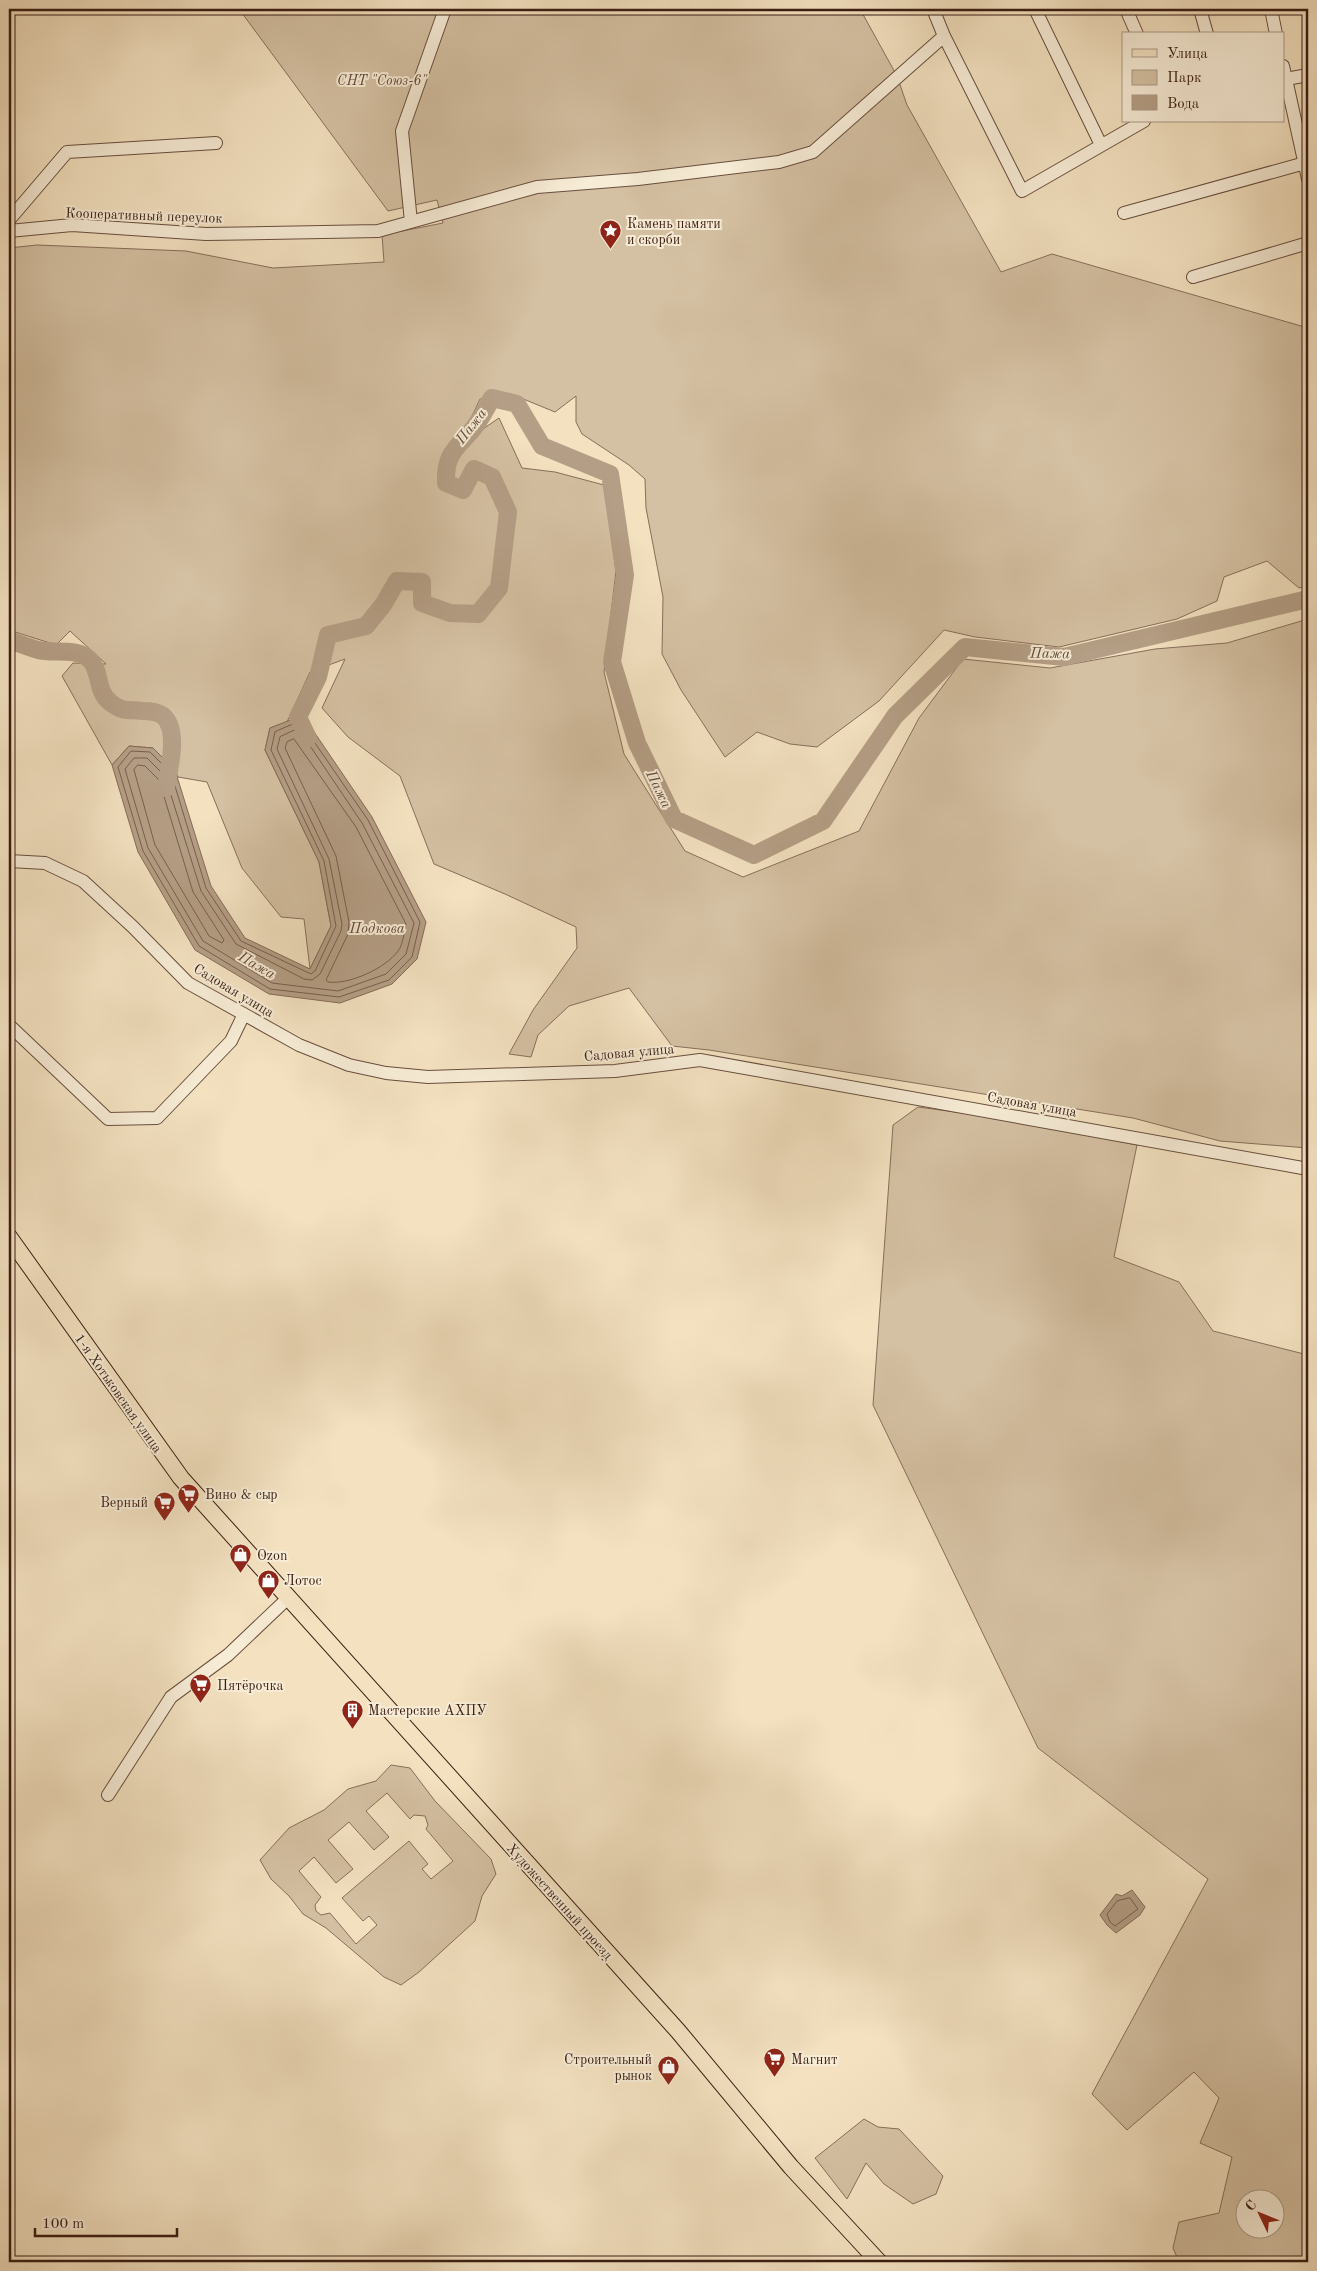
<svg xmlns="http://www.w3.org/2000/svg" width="1317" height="2271" font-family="'Old Standard TT',serif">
<rect width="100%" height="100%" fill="#f3e1c0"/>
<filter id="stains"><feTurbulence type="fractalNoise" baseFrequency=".004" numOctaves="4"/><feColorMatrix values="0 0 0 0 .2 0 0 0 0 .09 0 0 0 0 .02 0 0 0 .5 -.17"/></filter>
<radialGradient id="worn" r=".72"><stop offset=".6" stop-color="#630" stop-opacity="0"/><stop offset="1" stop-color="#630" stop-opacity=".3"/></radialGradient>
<!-- green -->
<path fill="#d4c0a2" stroke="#886e5a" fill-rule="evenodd" d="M239,9H860L897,76L907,105L1001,272L1052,254L1308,328V586L1299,588L1267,561L1224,577L1217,601L1177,619L1059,647L975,637L944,630L879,701L817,747L790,744L757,732L725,757L681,690L662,654L663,597L646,508L645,479L629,465L582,434L576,422V396L555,412L516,396L480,399L458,446L499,418L522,468L555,472L604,485L616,571L604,672L624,754L685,851L743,877L859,831L919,718L963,659L1050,668L1155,649L1227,643L1308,619V1148L1220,1141L1133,1118L709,1050L672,1046L629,988L569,1006L538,1035L531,1057L509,1054L533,1010L577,948L576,927L505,894L434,864L400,776L348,737L322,708L345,659L310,672L287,722L270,728L265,750L319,862L331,926L310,969L304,919L281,917L242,868L207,782L178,777L175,770L153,748L129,746L112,765L62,676L73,663L106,664L70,631L56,645L9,630V248L37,245L186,251L273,268L384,262L382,235L443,223L437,200L388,211Z
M918,1107L1014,1120L1137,1145L1114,1257L1179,1282L1213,1331L1308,1355V2262H1179L1173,2248L1179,2222L1219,2213L1232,2157L1200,2143L1219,2098L1194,2072L1127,2130L1092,2094L1208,1879L1038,1748L873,1405L893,1125ZM1244,2198H1274V2228H1244Z
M391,1765L410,1768L435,1801L491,1859L496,1874L482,1896L475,1921L419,1972L401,1985L384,1977L326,1928L303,1914L289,1896L271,1879L260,1860L289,1828L324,1810L348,1789L376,1781ZM387,1793L410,1819L414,1815L425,1816L428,1825L426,1829L453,1861L431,1879L422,1869L428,1864L409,1841L342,1898L363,1921L369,1916L377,1925L356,1944L330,1913L321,1915L316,1911L315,1905L321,1897L299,1871L314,1857L336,1883L353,1869L328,1840L349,1822L374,1850L389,1837L366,1811Z
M864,2119L878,2127L899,2129L943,2176L936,2194L913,2204L884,2184L866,2163L847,2199L815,2158Z"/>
<!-- water -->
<path fill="#b49e85" stroke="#846a57" d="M298,717L310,726L372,817L426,922L417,959L392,984L340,1003L269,994L195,950L138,852L112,765L129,746L153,748L175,770L211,886L245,938L310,969L331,926L319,862L265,750L270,728Z
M1132,1890L1145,1907L1140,1915L1116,1933L1107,1925L1100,1915L1116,1894L1122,1896Z"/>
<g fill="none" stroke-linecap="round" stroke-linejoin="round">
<!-- shore -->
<path stroke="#785e4c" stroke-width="1" d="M296,723L306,730L368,820L420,922L412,957L389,980L339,997L270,989L199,946L143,851L118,767L131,751L150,752L171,773L206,888L241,941L311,974L315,971L336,926L324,861L271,750L275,732Z
M295,730L302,734L362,823L414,923L406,954L386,974L338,991L272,983L203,941L148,848L125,769L134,758H147L165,776L201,891L236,944L304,979L312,980L320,974L341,931L342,924L329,859L277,749L280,737Z
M294,739L356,827L406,924C404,932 403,945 398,951C386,968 349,985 328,982L326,980L348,934L349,922L336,856L285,748L287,742Z
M138,765L145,766L159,780L193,892L224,940L222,943L209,936L155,845L134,770Z
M1130,1898L1138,1909L1115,1926L1110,1922L1107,1914L1117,1901Z"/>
<!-- river -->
<path stroke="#b49e85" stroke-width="18" d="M9,640C18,643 28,647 38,650C53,654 78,647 90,660C102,673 95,691 111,703C125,713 128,709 143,711C149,711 157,712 162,715C180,728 169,769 166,788
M308,738L298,717L318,677L328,635L366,626L383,605L397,581L422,582V603L450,613L478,614L499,588L508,512L492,477L474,469L463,490L446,483C445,453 456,449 473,429C481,419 486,408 492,398L517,404L542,446L610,474L625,575L612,662L637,743L674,819L754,855L823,821L895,716L965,647L1064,657L1308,599"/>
<defs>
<path id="minor" d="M933,9L944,36L1022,191L1144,121
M1035,9L1101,145
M1126,9L1137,34
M1200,9L1207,34
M1271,9L1276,34
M1283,66L1286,79
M1308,75L1286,79L1308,179
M1124,213L1305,163
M9,220L67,152L216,143
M411,222L402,131L445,9
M9,231L72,225L206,234L378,231L537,187L638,179L779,162L813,152L944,36
M1193,277L1308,243
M9,861L45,863L83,881L133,927L188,983L299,1045L349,1065L386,1073L428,1077L615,1071L700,1060L1308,1169
M9,1025L108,1119L157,1118L231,1041L244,1014
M108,1795L171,1697L228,1655L287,1599"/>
<path id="major" d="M9,1237L181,1478L678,2031L791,2167L879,2262"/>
</defs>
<!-- minor casing -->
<use href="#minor" stroke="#694e3e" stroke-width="14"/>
<!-- major casing -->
<use href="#major" stroke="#3b1d12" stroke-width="18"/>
<!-- minor -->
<use href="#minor" stroke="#f7ecd6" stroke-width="12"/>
<!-- major -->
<use href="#major" stroke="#f3e1c0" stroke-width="16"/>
</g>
<!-- icons -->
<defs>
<symbol id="sight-pin" viewBox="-11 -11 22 30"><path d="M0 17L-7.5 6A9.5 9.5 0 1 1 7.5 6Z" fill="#8f2418" stroke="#f7ecd6"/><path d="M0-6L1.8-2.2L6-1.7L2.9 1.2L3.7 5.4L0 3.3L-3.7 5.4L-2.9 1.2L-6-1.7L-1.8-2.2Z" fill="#fff"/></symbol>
<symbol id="supermarket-pin" viewBox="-11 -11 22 30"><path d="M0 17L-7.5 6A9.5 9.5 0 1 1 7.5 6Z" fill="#8f2418" stroke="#f7ecd6"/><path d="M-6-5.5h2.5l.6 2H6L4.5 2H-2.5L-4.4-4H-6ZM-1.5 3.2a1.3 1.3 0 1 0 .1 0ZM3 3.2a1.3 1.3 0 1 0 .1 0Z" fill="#fff"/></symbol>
<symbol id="shop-pin" viewBox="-11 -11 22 30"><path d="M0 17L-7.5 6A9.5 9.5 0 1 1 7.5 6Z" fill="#8f2418" stroke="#f7ecd6"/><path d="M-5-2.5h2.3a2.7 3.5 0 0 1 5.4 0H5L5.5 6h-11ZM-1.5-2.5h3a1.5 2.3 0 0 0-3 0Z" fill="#fff"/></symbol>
<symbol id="building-pin" viewBox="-11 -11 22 30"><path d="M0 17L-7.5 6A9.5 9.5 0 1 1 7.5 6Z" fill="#8f2418" stroke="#f7ecd6"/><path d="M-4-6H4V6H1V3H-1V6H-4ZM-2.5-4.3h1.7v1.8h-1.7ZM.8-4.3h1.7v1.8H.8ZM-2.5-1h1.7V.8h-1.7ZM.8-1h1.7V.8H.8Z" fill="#fff"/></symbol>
</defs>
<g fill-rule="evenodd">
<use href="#sight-pin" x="598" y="218" width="25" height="34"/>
<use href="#supermarket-pin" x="176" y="1482" width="25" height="34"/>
<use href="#supermarket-pin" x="152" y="1490" width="25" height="34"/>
<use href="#shop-pin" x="228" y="1542" width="25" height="34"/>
<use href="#shop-pin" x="256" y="1568" width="25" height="34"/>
<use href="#supermarket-pin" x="188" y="1672" width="25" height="34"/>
<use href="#building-pin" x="340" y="1698" width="25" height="34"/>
<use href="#supermarket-pin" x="762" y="2046" width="25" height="34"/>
<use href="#shop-pin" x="656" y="2054" width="25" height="34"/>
</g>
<g text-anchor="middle" stroke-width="4" stroke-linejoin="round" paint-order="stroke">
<!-- park labels -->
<g font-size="14" font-style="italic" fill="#614636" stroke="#f7ecd6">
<text x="382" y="85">СНТ "Союз-6"</text>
</g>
<!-- street labels -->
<g font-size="14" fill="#3b1d12" stroke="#f7ecd6">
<text transform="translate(144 215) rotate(2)" y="5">Кооперативный переулок</text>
<text transform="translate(234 990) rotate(31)" y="5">Садовая улица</text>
<text transform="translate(629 1052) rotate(-5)" y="5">Садовая улица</text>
<text transform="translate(1032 1104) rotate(10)" y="5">Садовая улица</text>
<text transform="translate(119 1393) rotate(55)" y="5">1-я Хотьковская улица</text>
<text transform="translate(560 1901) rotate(48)" y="5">Художественный проезд</text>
</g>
<!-- poi labels -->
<g font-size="14" fill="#3b1d12" stroke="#f7ecd6" text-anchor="start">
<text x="627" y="228">Камень памяти<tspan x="627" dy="16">и скорби</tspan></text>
<text x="205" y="1499">Вино &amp; сыр</text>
<text x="148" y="1507" text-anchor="end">Верный</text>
<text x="257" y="1560">Ozon</text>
<text x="284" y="1585">Лотос</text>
<text x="217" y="1690">Пятёрочка</text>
<text x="368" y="1715">Мастерские АХПУ</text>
<text x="652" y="2064" text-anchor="end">Строительный<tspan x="652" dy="16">рынок</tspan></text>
<text x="791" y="2064">Магнит</text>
</g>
<!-- water labels -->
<g font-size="15" font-style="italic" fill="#654a3a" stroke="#f7ecd6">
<text transform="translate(471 426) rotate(-52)" y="5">Пажа</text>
<text transform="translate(1050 653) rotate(1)" y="5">Пажа</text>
<text transform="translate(659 789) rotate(64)" y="5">Пажа</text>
<text x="377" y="933">Подкова</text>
<text transform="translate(257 965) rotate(30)" y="5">Пажа</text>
</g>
</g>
<!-- margin -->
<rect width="1317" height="2271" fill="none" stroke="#f3e1c0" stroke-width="30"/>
<rect x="10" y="10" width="1297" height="2251" fill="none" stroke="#3b1d12" stroke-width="2.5"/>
<rect x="15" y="15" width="1287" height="2241" fill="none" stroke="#3b1d12"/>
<!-- legend -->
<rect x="1122" y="32" width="162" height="90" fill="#f7ecd6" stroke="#ac9988"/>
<rect x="1132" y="49" width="25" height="8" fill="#f3e1c0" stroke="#ac9988"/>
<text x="1167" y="58" font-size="15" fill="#3b1d12">Улица</text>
<rect x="1132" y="70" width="25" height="15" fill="#d4c0a2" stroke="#ac9988"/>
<text x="1167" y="82" font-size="15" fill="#3b1d12">Парк</text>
<rect x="1132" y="95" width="25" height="15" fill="#b49e85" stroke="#ac9988"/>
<text x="1167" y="108" font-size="15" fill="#3b1d12">Вода</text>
<!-- north arrow -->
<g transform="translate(1260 2214) rotate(313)"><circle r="24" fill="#f7ecd6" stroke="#ac9988"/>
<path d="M0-4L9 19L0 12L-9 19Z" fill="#8f2418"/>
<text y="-8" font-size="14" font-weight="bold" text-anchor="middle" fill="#3b1d12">С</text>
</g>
<!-- scale -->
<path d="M35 2228v8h142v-8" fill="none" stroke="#3b1d12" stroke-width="2.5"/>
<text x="42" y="2228" font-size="15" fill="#3b1d12" stroke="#f7ecd6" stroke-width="4" paint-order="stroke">100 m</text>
<rect width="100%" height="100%" filter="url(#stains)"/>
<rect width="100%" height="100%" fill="url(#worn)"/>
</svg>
